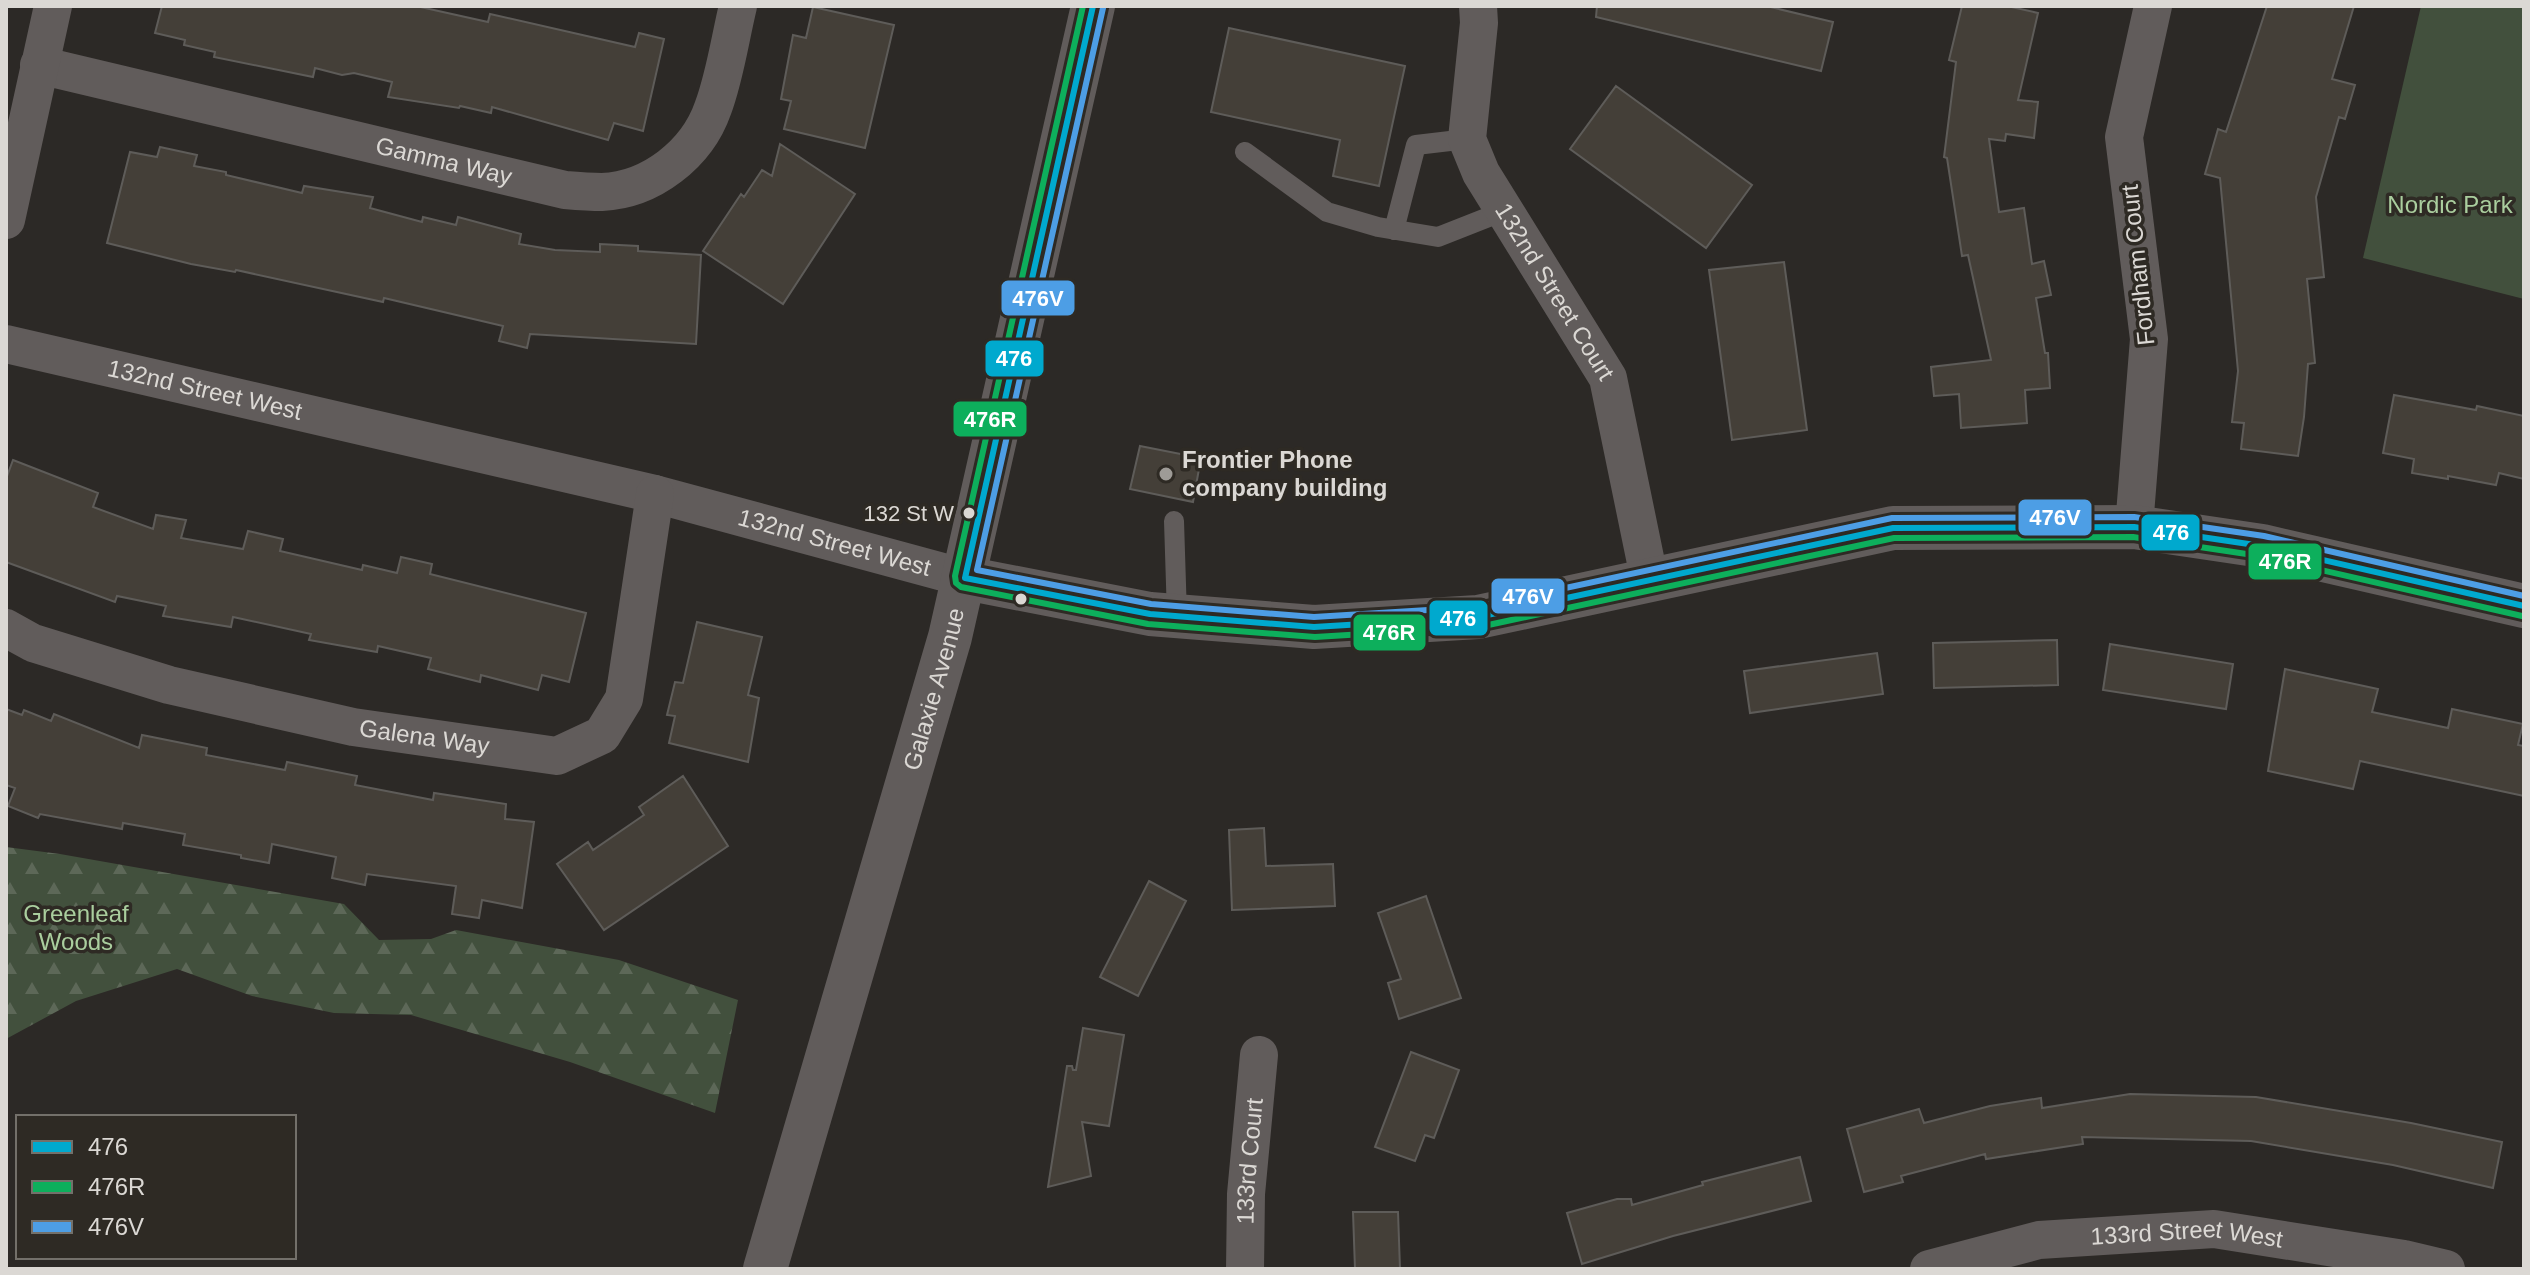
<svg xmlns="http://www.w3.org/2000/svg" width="2530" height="1275" font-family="Arial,sans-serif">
<defs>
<pattern id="forest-firs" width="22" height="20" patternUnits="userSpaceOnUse" patternTransform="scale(2)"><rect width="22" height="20" fill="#42503d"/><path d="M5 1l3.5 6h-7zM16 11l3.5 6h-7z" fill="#5d6858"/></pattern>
</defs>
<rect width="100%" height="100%" fill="#2c2926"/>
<!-- green -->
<path fill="#42503d" d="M2421,6H2524V299L2363,258Z"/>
<!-- forest -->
<path fill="url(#forest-firs)" d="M6,847L60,854L344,904L379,940L431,939L456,930L619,960L738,1000L715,1113L570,1062L411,1015L334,1013L252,996L177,969L76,1001L6,1039Z"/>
<!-- building -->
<path fill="#443f38" stroke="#5e5c59" stroke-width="2" d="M162,6H416L488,22L490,14L635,47L639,33L664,39L643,131L614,123L608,140L492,107L491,113L460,106L459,108L388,97L392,82L354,73L342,75L315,68L313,77L214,57L215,52L184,45L185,40L155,33Z
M1597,6H1766L1833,22L1821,71L1596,17Z
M1962,6H2007L2038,13L2018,100L2038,102L2034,138L2006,134L2005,141L1989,139L1999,212L2024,208L2032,264L2044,261L2051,295L2036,298L2045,353H2048L2050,388L2025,390L2027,423L1961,428L1959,394L1934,396L1931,367L1991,360L1968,255L1962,256L1947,158L1944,157L1956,62L1949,60Z
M2267,6H2354L2332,79L2355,85L2345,119L2339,117L2316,197L2324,277L2307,279L2315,363L2308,364L2304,417L2298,456L2241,449L2244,423L2232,422L2238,371L2220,178L2205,174L2218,129L2226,132Z
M813,7L894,25L865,148L784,129L791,101L781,99L793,35L806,38Z
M1229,28L1405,66L1379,186L1333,176L1340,140L1211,112Z
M1616,86L1752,185L1706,248L1570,149Z
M780,144L855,194L783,304L703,251L741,194L744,197L762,170L772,176Z
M160,147L197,155L194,166L226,172V175L302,193L304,186L373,197L370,208L422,222L423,217L456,225L458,217L521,234L519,244L555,250L600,252V244L638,246V251L701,255L696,344L530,334L527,348L499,341L503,326L384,298L383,302L236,270L235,272L191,264L107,243L130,152L157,157Z
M1784,262L1807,430L1732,440L1709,270Z
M2394,395L2476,410L2477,406L2524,416V479L2499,473L2496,485L2448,476V479L2412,473L2414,459L2383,453Z
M1140,446L1201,458L1193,502L1130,489Z
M13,460L98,493L93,507L153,529L156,515L186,520L181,538L243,549L248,531L283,539L280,551L362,570L363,565L397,573L401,557L432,564L430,574L586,613L569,682L542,675L538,690L481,675L480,682L428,669L431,658L378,646L377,652L309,640L311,634L233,617L231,627L163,616L166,606L117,596L115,602L6,562V479Z
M697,622L762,637L748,695L759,698L748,762L669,743L675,716L667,715L675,682L683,683Z
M2057,640L2058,685L1934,688L1933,643Z
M2110,644L2233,664L2226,709L2103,690Z
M1877,653L1883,694L1750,713L1744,671Z
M2285,669L2378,689L2372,712L2448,728L2452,709L2523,724L2518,745L2524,746V796L2360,761L2353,789L2268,771Z
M6,709L22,715L24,710L51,721L54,714L139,748L142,735L207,748L206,755L285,770L287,762L357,776L355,785L433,800L434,793L506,804L505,819L534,822L522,908L482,900L479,918L452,914L456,886L367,874L365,885L332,878L336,857L272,844L269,863L241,858V855L183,845L185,834L123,823L122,829L40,814L38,818L8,806L15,788L6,785Z
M683,776L728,846L604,930L557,864L588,842L593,850L644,815L639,807Z
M1264,828L1266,866L1333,864L1335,906L1232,910L1229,830Z
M1149,881L1186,901L1138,996L1100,977Z
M1426,896L1461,998L1399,1019L1388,983L1401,979L1378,913Z
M1083,1028L1124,1035L1109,1126L1082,1122L1091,1176L1048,1187L1067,1066H1072L1073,1070H1076Z
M1411,1052L1459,1070L1434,1138L1425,1135L1415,1161L1375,1147Z
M2130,1094L2256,1097L2411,1123L2502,1142L2493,1188L2393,1165L2251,1141L2082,1137L2083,1144L1986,1159L1985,1154L1901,1176L1903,1182L1864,1192L1847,1129L1919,1109L1924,1123L1990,1106L2041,1098L2042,1108Z
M1800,1157L1811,1201L1673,1236L1582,1264L1567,1213L1617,1199H1631L1632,1205L1703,1185L1702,1182Z
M1353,1212H1398L1400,1269H1355Z"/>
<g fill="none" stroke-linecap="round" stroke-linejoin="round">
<!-- service -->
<path stroke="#615c5b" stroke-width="20" d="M1245,152L1327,212L1378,227L1438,237L1504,211
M1394,230L1416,145L1467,139
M1174,521L1177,616"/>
<!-- minor -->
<g stroke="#615c5b" stroke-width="38">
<path id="s1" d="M1478,6L1479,23L1467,139L1481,173L1608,378L1650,582"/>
<path id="s2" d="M39,65L565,190C577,191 589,192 602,192C651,190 697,154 713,108C725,76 730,39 738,6"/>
<path d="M6,220L53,6"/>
<path id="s3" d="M6,344L655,494L965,578"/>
<path d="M2134,527L2149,339L2124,137L2153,6"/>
<path id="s4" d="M6,628L33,643L169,685L353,727L557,756L602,735L624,699L655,494"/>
<path id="s5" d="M1245,1269L1246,1194L1259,1055"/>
<path id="s6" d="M1929,1269L2039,1240L2214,1229L2404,1259L2446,1269"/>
</g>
<!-- tertiary -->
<g stroke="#615c5b" stroke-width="44">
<path d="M965,578L1150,614L1314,627L1478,617L1893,528L2134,527L2262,546L2524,606"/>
<path id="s7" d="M765,1269L950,637L1093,6"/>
</g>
<defs>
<path id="bus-1" d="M1093,6L965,578L1150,614L1314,627L1478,617L1893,528L2134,527L2262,546L2524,606"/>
<path id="bus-2" d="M1083,6L955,576L956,583L961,587L1148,624L1315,637L1479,627L1894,538L2133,537L2260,556L2522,616"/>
<path id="bus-3" d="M1103,8L977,570L1151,604L1314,617L1477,607L1892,518L2134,517L2264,536L2524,596"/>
</defs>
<!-- bus-1 casing -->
<use href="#bus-1" stroke="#2e2a24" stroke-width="12"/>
<!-- bus-2 casing -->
<use href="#bus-2" stroke="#2e2a24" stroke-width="12"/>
<!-- bus-3 casing -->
<use href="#bus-3" stroke="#2e2a24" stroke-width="12"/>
<!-- bus-1 -->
<use href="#bus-1" stroke="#00a9ce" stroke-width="6"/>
<!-- bus-2 -->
<use href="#bus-2" stroke="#0daf5c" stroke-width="6"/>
<!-- bus-3 -->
<use href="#bus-3" stroke="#4d9ee5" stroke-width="6"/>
</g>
<!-- markers -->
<circle fill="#9e9b97" stroke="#2e2a24" stroke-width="3" cx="1166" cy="474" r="8"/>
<g fill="#dbd8d4" stroke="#2e2a24" stroke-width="3">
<circle cx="969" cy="513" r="7"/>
<circle cx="1021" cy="599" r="7"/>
</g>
<g text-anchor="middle" stroke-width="7" stroke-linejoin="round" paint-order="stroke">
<!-- bus labels -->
<g font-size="22" fill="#dbd8d4" stroke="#2e2a24" text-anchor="end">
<text x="954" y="521">132 St W</text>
</g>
<!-- street labels -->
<g font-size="24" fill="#dbd8d4" stroke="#2e2a24">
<text dy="8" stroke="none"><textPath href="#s2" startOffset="416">Gamma Way</textPath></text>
<text transform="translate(2138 265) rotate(-96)" y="8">Fordham Court</text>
<text dy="8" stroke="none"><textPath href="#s1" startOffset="310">132nd Street Court</textPath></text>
<text dy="8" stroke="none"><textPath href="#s3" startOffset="204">132nd Street West</textPath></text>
<text dy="8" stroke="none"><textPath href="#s3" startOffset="852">132nd Street West</textPath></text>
<text dy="8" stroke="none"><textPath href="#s7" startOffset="604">Galaxie Avenue</textPath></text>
<text dy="8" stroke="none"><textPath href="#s4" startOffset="434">Galena Way</textPath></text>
<text dy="8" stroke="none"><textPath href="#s5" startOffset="108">133rd Court</textPath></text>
<text dy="8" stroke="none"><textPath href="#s6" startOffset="262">133rd Street West</textPath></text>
</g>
<!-- park labels -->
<g font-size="24" fill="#aace9e" stroke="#2e2a24">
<text x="2450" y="213">Nordic Park</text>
<text x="76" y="922">Greenleaf<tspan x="76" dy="28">Woods</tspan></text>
</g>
<!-- poi labels -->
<g font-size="24" font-weight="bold" fill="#dbd8d4" stroke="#2e2a24" text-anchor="start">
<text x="1182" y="468">Frontier Phone<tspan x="1182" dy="28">company building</tspan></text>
</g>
</g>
<g stroke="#2e2a24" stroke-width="3">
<rect x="1000" y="279" width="76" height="38" rx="8" fill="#4d9ee5"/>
<rect x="984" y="339" width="61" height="39" rx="8" fill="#00a9ce"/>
<rect x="952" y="400" width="76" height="38" rx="8" fill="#0daf5c"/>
<rect x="2017" y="498" width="76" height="39" rx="8" fill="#4d9ee5"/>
<rect x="2140" y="513" width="61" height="39" rx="8" fill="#00a9ce"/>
<rect x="2247" y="542" width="76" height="39" rx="8" fill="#0daf5c"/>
<rect x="1490" y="577" width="76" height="38" rx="8" fill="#4d9ee5"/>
<rect x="1428" y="599" width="61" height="38" rx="8" fill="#00a9ce"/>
<rect x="1352" y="613" width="75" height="39" rx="8" fill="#0daf5c"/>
</g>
<g font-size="22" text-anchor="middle" font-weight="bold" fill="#fff">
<text x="1038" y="306">476V</text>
<text x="1014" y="366">476</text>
<text x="990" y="427">476R</text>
<text x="2055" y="525">476V</text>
<text x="2171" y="540">476</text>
<text x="2285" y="569">476R</text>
<text x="1528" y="604">476V</text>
<text x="1458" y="626">476</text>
<text x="1389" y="640">476R</text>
</g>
<!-- border -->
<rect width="2530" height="1275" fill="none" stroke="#dbd8d4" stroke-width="16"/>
<!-- legend -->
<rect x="16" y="1115" width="280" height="144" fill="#2e2a24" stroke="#73706a" stroke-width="2"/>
<rect x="32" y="1141" width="40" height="12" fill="#00a9ce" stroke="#73706a" stroke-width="2"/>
<text x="88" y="1155" font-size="24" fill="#dbd8d4">476</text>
<rect x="32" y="1181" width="40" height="12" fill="#0daf5c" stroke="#73706a" stroke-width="2"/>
<text x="88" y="1195" font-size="24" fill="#dbd8d4">476R</text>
<rect x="32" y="1221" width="40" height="12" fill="#4d9ee5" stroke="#73706a" stroke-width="2"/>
<text x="88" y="1235" font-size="24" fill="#dbd8d4">476V</text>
</svg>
